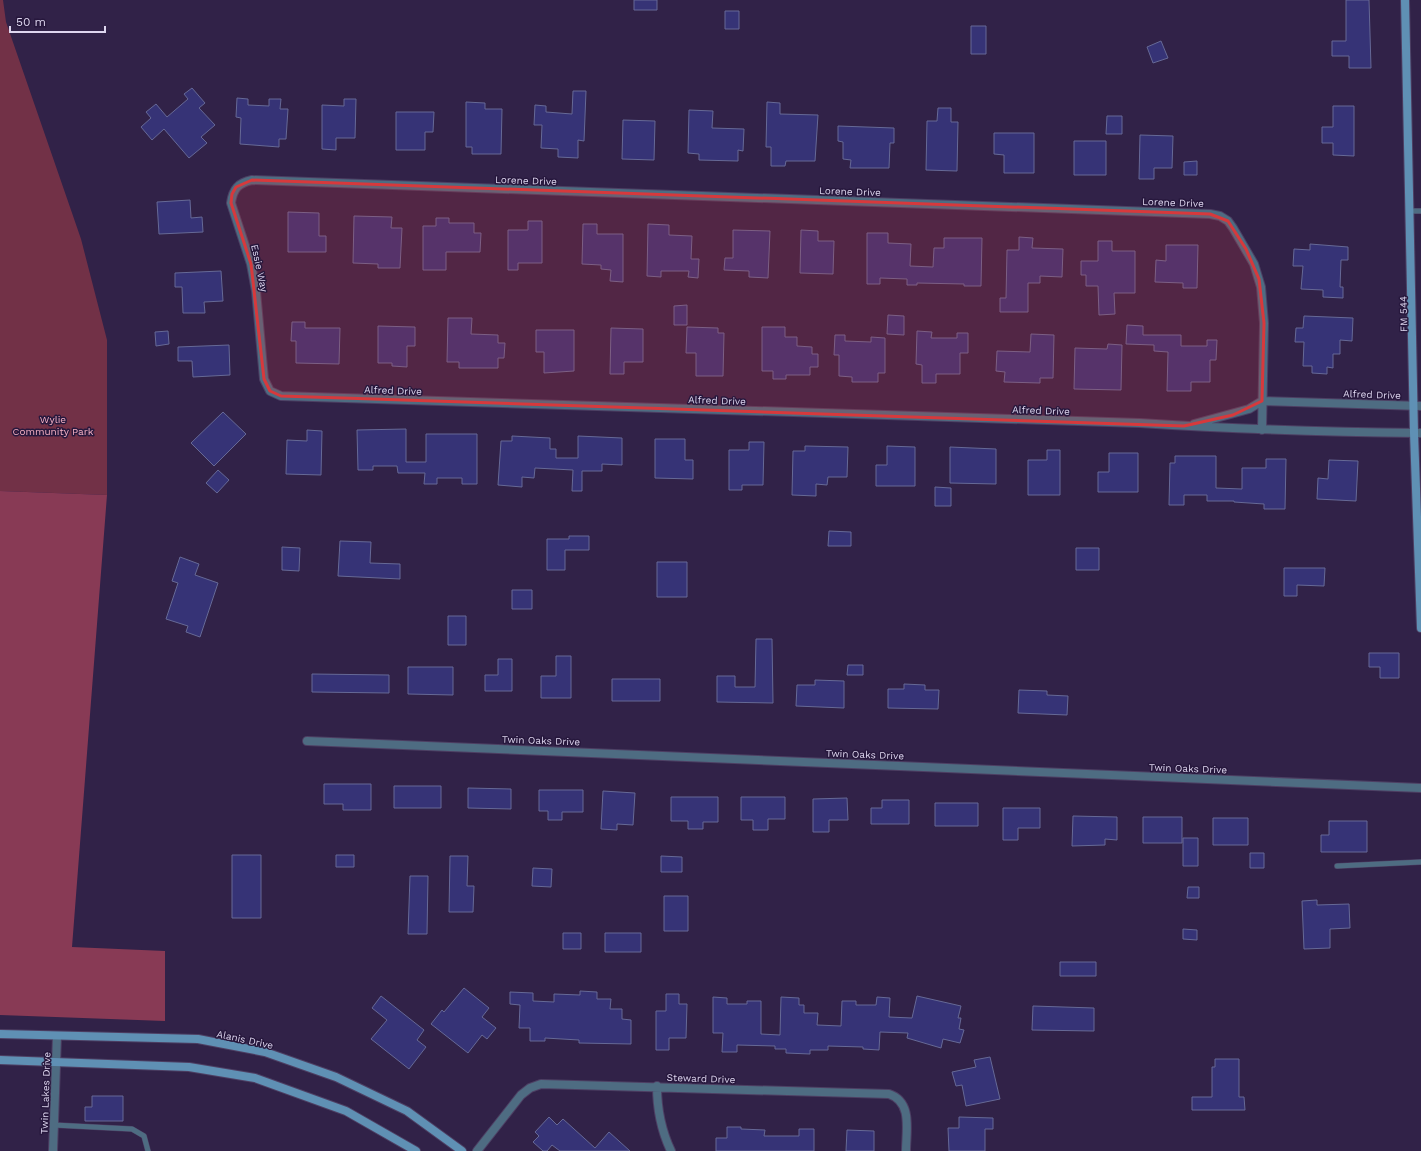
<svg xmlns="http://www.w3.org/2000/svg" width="1421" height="1151" font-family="'Work Sans',sans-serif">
<rect width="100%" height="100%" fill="#312248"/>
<!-- green -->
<path fill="#723147" d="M0,0H3L6,22L81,239L107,340V495L0,491Z"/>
<!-- forest -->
<path fill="#883a55" d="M0,491L107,495L72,947L165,951V1021L0,1015Z"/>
<!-- building -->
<path fill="#363376" stroke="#666996" d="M634,0H657V10H634Z
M1346,0H1369L1371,68H1349V56H1332V41H1346Z
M725,11H739V29H725Z
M971,26H986V54H971Z
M1161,41L1168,58L1153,63L1147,47Z
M192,88L205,103L199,108L215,125L201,137L207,143L189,158L164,129L152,140L141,127L151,118L146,112L156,104L167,117L188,99L184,94Z
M573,91H586L584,141L578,140V158L558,157V149L541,148L542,125H534L535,105L546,106V112L572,114Z
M237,98L248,99V105L269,106V99H281L280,109H288L286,139H279V147L240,144L241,118L236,117Z
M344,99H356L355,138H336V150L322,149V105L344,106Z
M466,102L485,103V109H502L501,154H472V147H466Z
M767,102L780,103V114L818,115L815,161H786L785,166H771V147H766Z
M1333,106H1354V156L1333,155V143H1322V127H1333Z
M938,108H951V122H958L957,171L926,170L927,121H937Z
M689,110L713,111L712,128L744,129L743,151L738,150V161L699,160V154L688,153Z
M396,112H434L433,132H425V150H396Z
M1107,116H1122V134H1106Z
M623,120L655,121L654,160L622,159Z
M838,126L894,128V143H890L889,168H850L851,160L843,159V142L838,141Z
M994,133H1034V173H1004V155L994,154Z
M1140,135L1173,136L1172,168H1154V179H1139Z
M1074,141H1106V175H1074Z
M1197,161V175H1184V162Z
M190,200L191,218L202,217L203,232L159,234L157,202Z
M288,212L319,213V236H326V252H288Z
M354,216L392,217L391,228H402L400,268H378V264L353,263Z
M436,218H449V223H474V233H481L480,252H446V270H423V226H436Z
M528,221H542V263H518V270H508V230H528Z
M583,224H597V234H623V282L610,281L611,270L601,269V265L582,264Z
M648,224L669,225V235L692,236L691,259H699L698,278L688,277L689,271H661V277L647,276Z
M733,230L770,231L768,278L749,277V271L724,270L725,258H733Z
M801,230L818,231V241H834L833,274L800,273Z
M867,233H888V243L911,244L910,266L933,267L934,248H944V238H982L981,286H964V284L917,283V285H907V279L880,278V284H867Z
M1019,237L1033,238L1032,248L1063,249L1062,277L1040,276V283H1028V312H1000V298H1006L1007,250H1019Z
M1098,241H1112V251H1135V293H1114L1115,314L1099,315L1098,286H1086V275H1081V261H1098Z
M1310,244L1348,247V260H1341L1340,287H1343V298L1323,297V290L1301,289L1303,266H1293L1294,249L1310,250Z
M1166,245H1198L1197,288H1183V283L1155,282L1156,260L1166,261Z
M221,271L223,301L204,302L205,313H183L182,287H175V273Z
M687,305V325H674V306Z
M888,315L904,316V335L887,334Z
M1304,316L1353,318L1352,341L1340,340V354H1333V368L1327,367V374L1312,373V366H1303L1304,342H1295L1296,328H1303Z
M448,318H472L471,334L498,335V343H505L504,358H498V368H459V362H447Z
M292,322H305V328H340L339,364L296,363V341H291Z
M1127,325L1143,326V335H1181V346H1207V340H1217L1216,360H1210V382H1191V391H1167L1168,352L1154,351V345L1126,344Z
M378,326L415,327V346H407V367L392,366V363H378Z
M687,327L718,328V333H724L723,376H696V353H686Z
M762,327H785V337H797V346L812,347V354H818V367H810V375H786V379H773V371H762Z
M611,328L643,329V362H624V374H610Z
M536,330H574V371L544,373V352H536Z
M168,331L169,344L156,346L155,332Z
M917,331L932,332L931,338H957V333H968V353H960V374H936V383H922V365L916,364Z
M1031,334L1054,335L1053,378H1040V383L1004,382L1005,372L996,371L997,351L1030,352Z
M835,335H845V341L871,342V337L885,338V373H878V382H852V377L839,376V355H834Z
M1108,344L1122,345L1121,390L1074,389L1075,348L1107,349Z
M229,345L230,375L193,377L192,361H178V347Z
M223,412L246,434L214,466L191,443Z
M406,429V462H426V434H477V484H462V478H437V484H424L425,473H398L397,466H373V470H358L357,430Z
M307,430L322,431L321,475L286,474L287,440L307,441Z
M512,436L550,438V449H556V458H578V436L622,438V465L602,464V471H582V491H572L573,470L535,468L534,478L522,477V487L498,485L501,441H512Z
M655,439H685V460H693V479L655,478Z
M749,442H764L763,485H742V490H729V450H749Z
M805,446L848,447L847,477H828L827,485L816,484V496L792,495L793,451H805Z
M887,446L915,447V486H876V465H887Z
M950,447L996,449V484L950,483Z
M1047,450H1060V495H1028V460H1047Z
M1109,453H1138V492H1098V472H1109Z
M1175,456H1216V488L1242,489V468H1266V459H1286L1285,509H1264V504L1234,502V501H1207V495H1184V505H1169L1170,463H1175Z
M1329,460L1358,461L1356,501L1317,499L1318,478L1328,479Z
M218,470L229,480L217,493L206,483Z
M935,487L951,488V506H935Z
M829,531L851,532V546H828Z
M569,536H589V550H565V570H547V539H569Z
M340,541L371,542L370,563L400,564V579L338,576Z
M282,547L300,548L299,571L282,570Z
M1076,548H1099V570H1076Z
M180,557L199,564L195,575L218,583L200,637L186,632L188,626L166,619L178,583L172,581Z
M657,562H687V597H657Z
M1284,568H1325L1324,586L1297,585V596H1284Z
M512,590H532V609H512Z
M448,616H466V645H448Z
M756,639H772L773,703L717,702V676H735V687H755Z
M1369,653H1399V678H1380V667H1369Z
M556,656H571V698H541V676H556Z
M498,659H512V691H485V675H498Z
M848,665H863V675H847Z
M408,667H453V695L408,694Z
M312,674L389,675V693L312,692Z
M612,679H660V701H612Z
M815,680L844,681V708L796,706L797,685H815Z
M904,684L925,685V690H939L938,709L888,708V689H904Z
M1019,690L1047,691V695L1068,696L1067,715L1018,713Z
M324,784H371V810H343V804H324Z
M394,786H441V808H394Z
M468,788L511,789V809L468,808Z
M539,790H583V812H562V820H548V811H539Z
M603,791L635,793L633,825L617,824V830L601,829Z
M671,797H718V822H703V829H688V821H671Z
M741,797H785V819H768V830H753V820H741Z
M847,798L848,820H829V832H813V799Z
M882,800H909V824H871V808H882Z
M935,803H978V826H935Z
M1003,808H1040V828H1018V840H1003Z
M1073,816L1117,817V840L1105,839V845L1072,846Z
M1143,817H1182V843H1143Z
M1213,818H1248V845H1213Z
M1329,821H1367V852H1321V835H1329Z
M1183,838H1198V866H1183Z
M1250,853H1264V868H1250Z
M232,855H261V918H232Z
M336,855H354V867H336Z
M450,856H468L467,886H474L473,912H449Z
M661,856L682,857V872H661Z
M533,868L552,869L551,887L532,886Z
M410,876H428L427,934H408Z
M1188,887H1199V898H1187Z
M664,896H688V931H664Z
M1317,900V905L1349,904L1350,928L1330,929V948L1304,949L1302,901Z
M1183,929L1197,930V940L1183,939Z
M563,933H581V949H563Z
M605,933H641V952H605Z
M1060,962H1096V976H1060Z
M464,988L489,1008L482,1017L496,1028L487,1039L482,1035L468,1053L431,1024L442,1010L444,1012Z
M580,991L597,992V999H611L610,1009H622V1019L631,1020V1044L579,1043V1040L545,1038V1041H530V1028H519L520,1005L510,1004V992L533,993V1001L554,1002V994L580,995Z
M666,994H679V1004H687L686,1038H669V1050H656V1011H666Z
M381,996L424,1030L417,1040L426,1047L409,1069L371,1039L387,1020L372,1008Z
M917,996L961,1006L958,1018H961L959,1029L964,1030L960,1043L943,1039L941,1048L907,1038L908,1033L880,1032L879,1050L863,1049V1047L828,1046V1050H810V1054L786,1053V1049H775V1046L737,1045V1052H722L723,1033H713V997L727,998V1004H747V1001H761V1034L780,1035L781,997L799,998V1005H804V1013H818L817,1025L841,1026L842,1001H856V1005H876L877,997L890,998L889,1017L912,1018Z
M1033,1006L1094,1008V1031L1032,1030Z
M990,1057L1000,1099L966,1106L962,1085L956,1086L952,1072L976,1067L974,1060Z
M1215,1059H1239V1097H1244L1245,1110H1192V1097H1212V1067H1215Z
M92,1096H123V1121H85V1107H92Z
M549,1117L557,1125L563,1119L595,1148L609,1132L630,1151H560L552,1145L547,1151H543L533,1142L539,1136L535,1132Z
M959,1117L993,1118V1129H985V1151H949L948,1128H959Z
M727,1127H741V1129L765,1130L764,1136H799V1129H814V1151H716V1138H727Z
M847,1130L874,1131V1151H846Z"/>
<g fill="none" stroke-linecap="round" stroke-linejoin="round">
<defs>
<path id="service" d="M1411,211H1421
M1337,866L1421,862
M54,1125L132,1129L144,1136L148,1151"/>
<path id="minor" d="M1194,424L1249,409L1262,401L1421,406
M1262,430L1264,323L1261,287L1254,264L1233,228L1228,221L1220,216L1210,214L252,180C238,183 233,189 231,203L251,264L256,291L264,379L270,391L281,396L1140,423C1233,429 1327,432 1421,433
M307,741L1421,788
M657,1086C657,1109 661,1130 671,1151
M53,1151L57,1036
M477,1151L521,1095L530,1088L541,1084L889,1094C913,1102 906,1131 906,1151"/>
<path id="secondary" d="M1405,0L1414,433L1421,628
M0,1034L198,1039L265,1052L336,1077L407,1111L462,1151
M0,1060L189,1067L255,1078L346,1111L416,1151"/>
</defs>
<!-- service casing -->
<use href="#service" stroke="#4d3f63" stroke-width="6"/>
<!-- minor casing -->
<use href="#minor" stroke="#4d3f63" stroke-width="10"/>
<!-- secondary casing -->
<use href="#secondary" stroke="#4d3f63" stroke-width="10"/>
<!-- service -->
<use href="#service" stroke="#4e6c82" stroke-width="5"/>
<!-- minor -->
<use href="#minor" stroke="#4e6c82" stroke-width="8"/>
<!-- secondary -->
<use href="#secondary" stroke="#5f90b4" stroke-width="8"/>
</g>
<!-- marked area -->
<path fill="#d7393c" fill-opacity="0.2" stroke="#d7393c" stroke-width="3" stroke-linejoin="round" d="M252,180L1210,214L1228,221L1246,249L1259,279L1264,323L1262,401L1233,415L1184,426L281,396L270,391L264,379L251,264L231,203L232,194L236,187Z"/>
<g text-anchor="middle" stroke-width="3" stroke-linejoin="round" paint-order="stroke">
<!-- street labels -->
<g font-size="10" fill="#ded6ef" stroke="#27183d">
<text transform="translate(526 180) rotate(2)" y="4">Lorene Drive</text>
<text transform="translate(850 191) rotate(2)" y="4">Lorene Drive</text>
<text transform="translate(1173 202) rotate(2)" y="4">Lorene Drive</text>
<text transform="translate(260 268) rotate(78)" y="4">Essie Way</text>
<text transform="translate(1403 314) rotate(-91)" y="4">FM 544</text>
<text transform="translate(393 390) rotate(2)" y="4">Alfred Drive</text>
<text transform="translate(1372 394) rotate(2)" y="4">Alfred Drive</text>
<text transform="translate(717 400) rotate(2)" y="4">Alfred Drive</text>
<text transform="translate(1041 410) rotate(2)" y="4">Alfred Drive</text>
<text transform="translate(541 740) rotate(2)" y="4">Twin Oaks Drive</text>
<text transform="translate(865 754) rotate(2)" y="4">Twin Oaks Drive</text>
<text transform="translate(1188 768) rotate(2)" y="4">Twin Oaks Drive</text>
<text transform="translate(245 1039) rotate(12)" y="4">Alanis Drive</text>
<text transform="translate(701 1078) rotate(2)" y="4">Steward Drive</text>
<text transform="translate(45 1093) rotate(-88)" y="4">Twin Lakes Drive</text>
</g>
<!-- park labels -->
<g font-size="10" fill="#f8b2c5" stroke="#27183d">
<text x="53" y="423">Wylie<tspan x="53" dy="12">Community Park</tspan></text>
</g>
</g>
<!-- scale -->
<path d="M10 26v6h95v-6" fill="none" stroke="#ded6ef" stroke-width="2"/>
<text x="16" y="26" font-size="12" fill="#ded6ef" stroke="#27183d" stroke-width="3" paint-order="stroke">50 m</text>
</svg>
